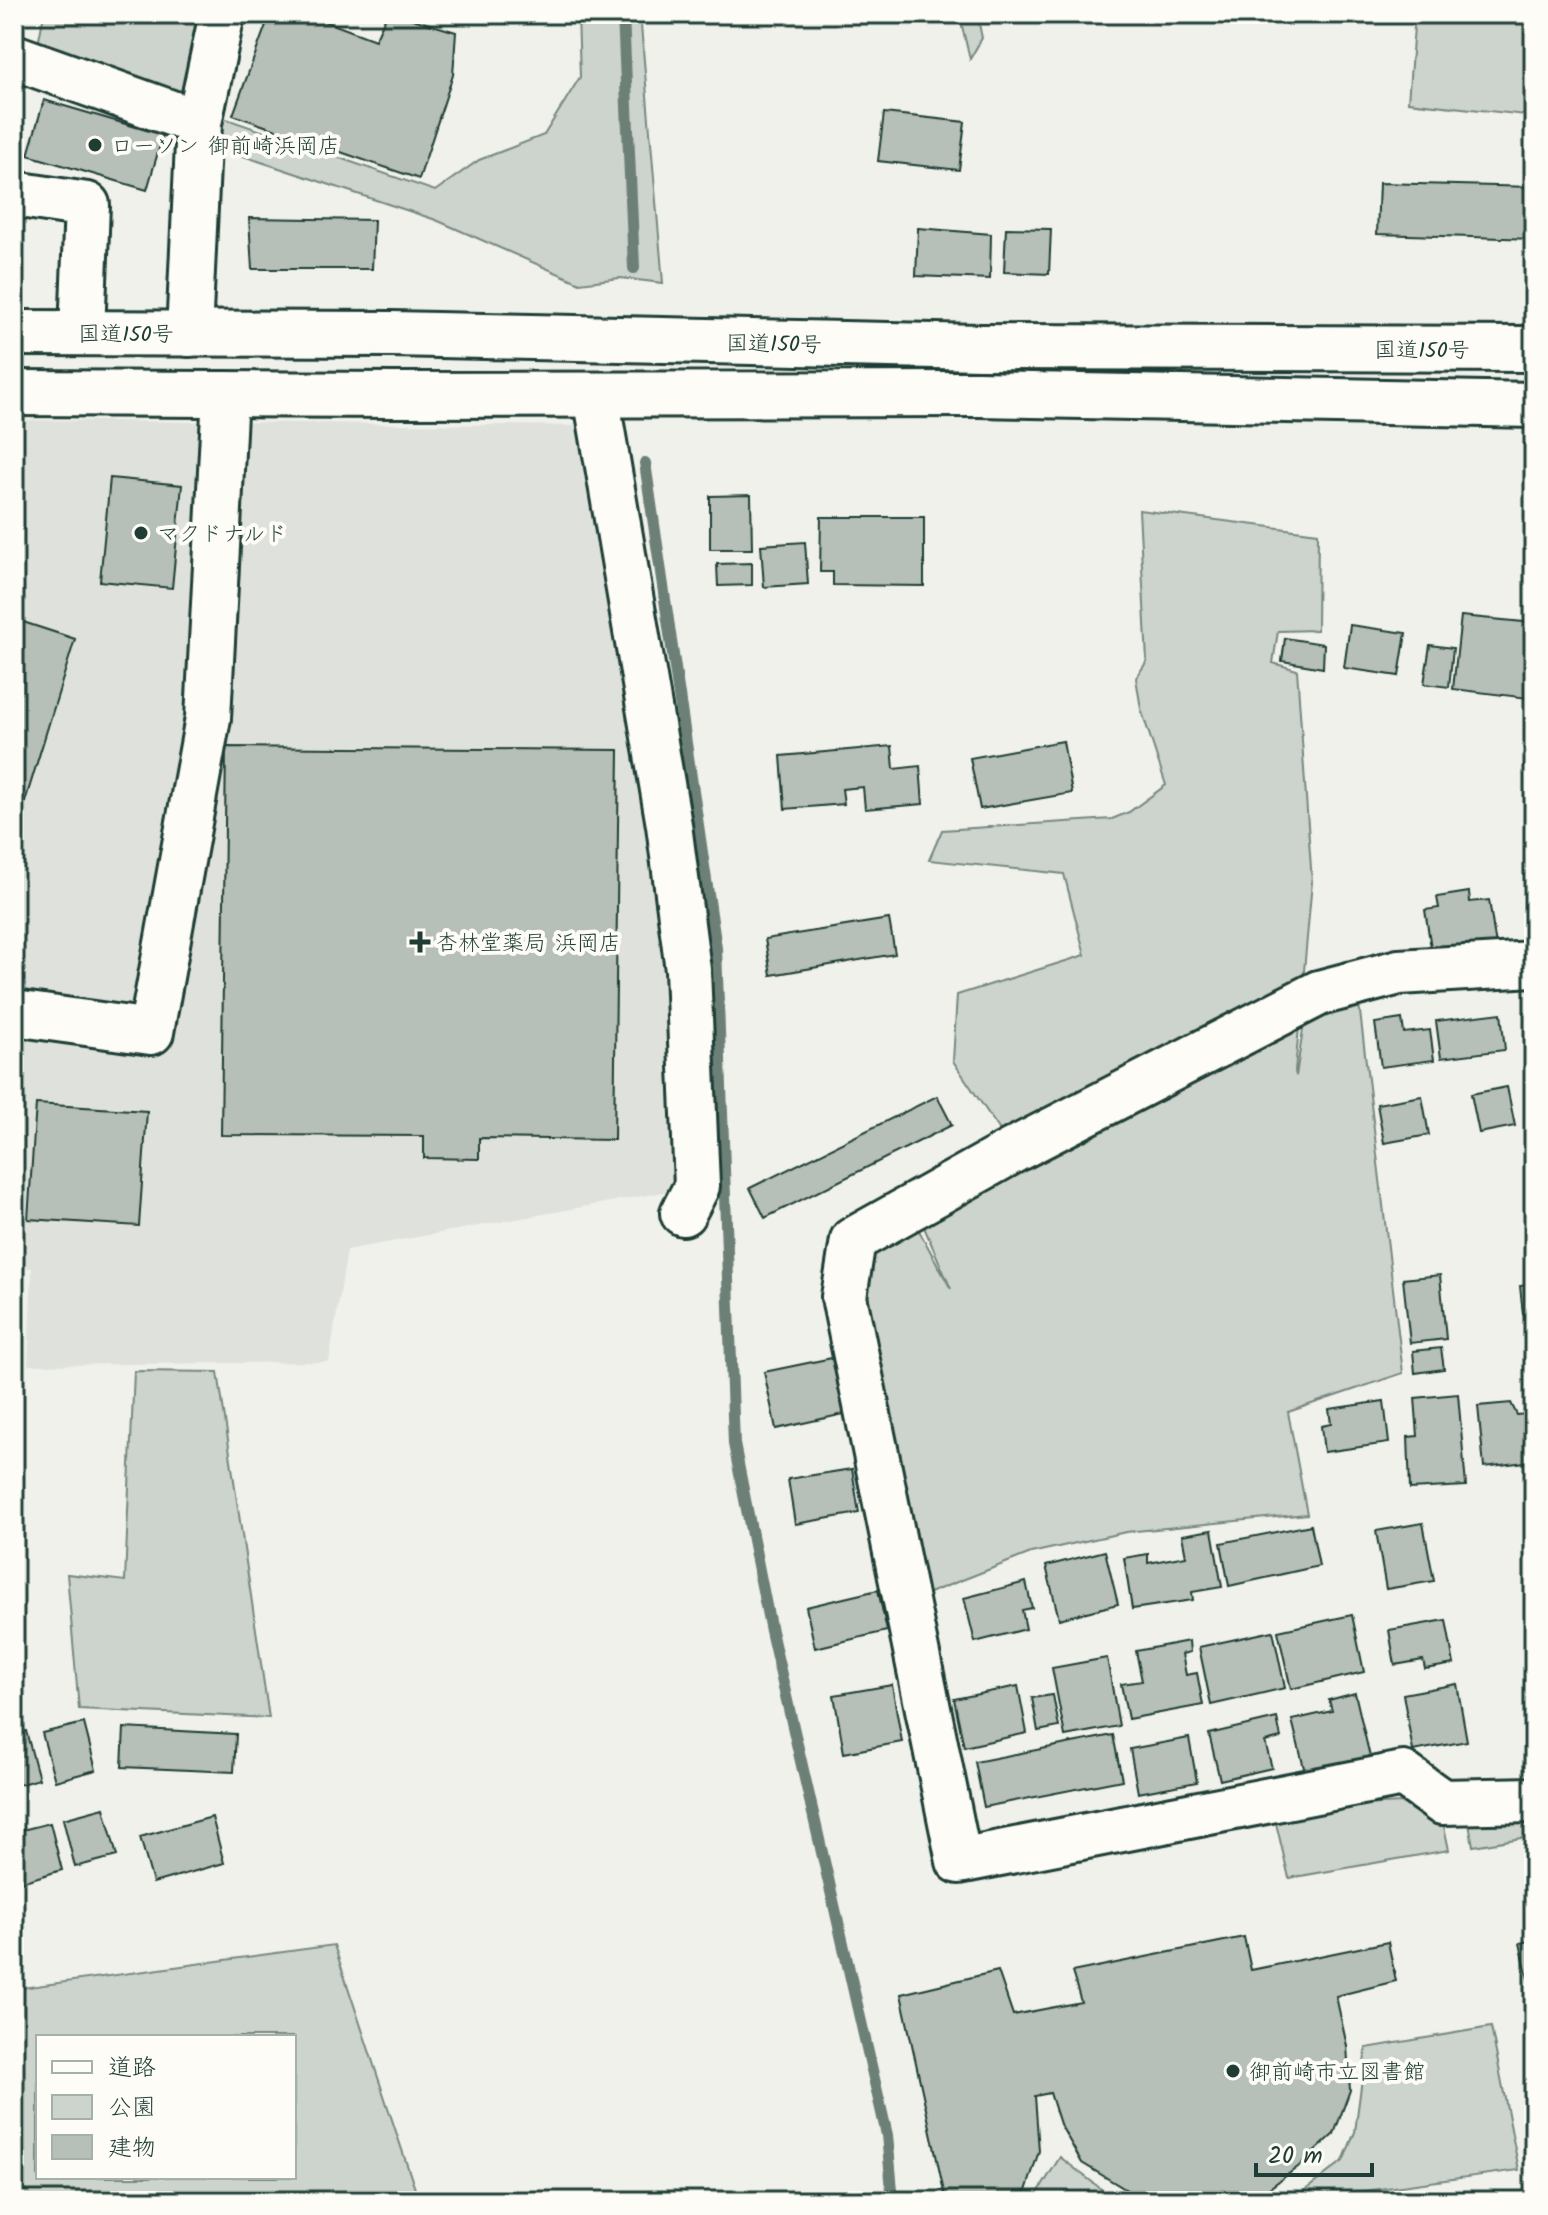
<svg xmlns="http://www.w3.org/2000/svg" width="1548" height="2215" font-family="Kalam,'Klee One',sans-serif">
<rect width="100%" height="100%" fill="#f0f1eb"/>
<filter id="ink" filterUnits="userSpaceOnUse"><feTurbulence type="fractalNoise" baseFrequency=".0125" numOctaves="2"/><feDisplacementMap in="SourceGraphic" scale="16" xChannelSelector="R" yChannelSelector="G"/><feConvolveMatrix kernelMatrix="1 2 1 2 8 2 1 2 1" color-interpolation-filters="sRGB"/></filter>
<g filter="url(#ink)">
<!-- built -->
<path fill="#dfe2dc" d="M14,420L601,426L697,1186L347,1250L329,1362L28,1365L32,1268L14,1267Z"/>
<!-- green -->
<path fill="#cdd3cd" stroke="#768880" stroke-width="2" fill-rule="evenodd" d="M44,14H222L203,101L34,65Z
M578,14H640L663,283L620,278L580,283L436,220L207,144L215,115L435,191L479,160L544,135L580,77Z
M959,14H977L982,38L970,59Z
M1415,14H1534V116L1408,102Z
M1139,510L1318,533L1317,630L1278,631L1273,663L1297,670L1312,882L1295,1071L1296,1076L1305,1016L1358,995L1403,1373L1288,1412L1307,1514L1126,1532L1031,1553L906,1602L857,1248L911,1216L951,1289L920,1218L1013,1150L953,1061L957,995L1085,955L1064,874L929,860L942,830L1112,819L1129,812L1166,785L1141,709L1136,678L1147,661Z
M134,1371L218,1372L269,1718L79,1709L67,1574L125,1581Z
M1402,1803L1442,1817L1449,1850L1289,1878L1276,1823L1360,1805Z
M1534,1815V1836L1473,1846L1468,1818Z
M334,1945L419,2201H14V1989ZM38,2037H294V2177H38Z
M1491,2027L1519,2170L1291,2201L1343,2161L1355,2132L1366,2048Z
M1060,2157L1114,2199L1118,2201H1033Z"/>
<g fill="none" stroke-linecap="round" stroke-linejoin="round">
<!-- stream -->
<path stroke="#6c8077" stroke-width="12" d="M623,14L634,268
M645,463L716,948L734,1444L771,1631L887,2135L893,2201"/>
</g>
<!-- building -->
<path fill="#b6bfb8" stroke="#1f3d34" stroke-width="2" d="M270,14H306L375,40L387,14H396L456,32L453,75L419,179L233,115Z
M44,100L163,135L147,190L28,155Z
M884,113L965,122L959,170L878,161Z
M1379,183L1534,187V239L1377,234Z
M249,218L374,220L372,269H252Z
M918,228L991,234L990,279L916,276Z
M1006,228L1051,229L1049,274L1004,272Z
M110,478L182,485L172,588L100,581Z
M751,495L752,549H710V496Z
M821,517H924V586L833,585V572H820Z
M805,542L808,584L764,587L761,545Z
M752,563V585L718,586L717,564Z
M1461,616L1534,623V680H1530L1528,698L1453,689Z
M14,619L75,639L24,805L14,802Z
M1350,625L1406,633L1399,676L1344,668Z
M1285,638L1324,644L1323,668L1282,661Z
M1430,645L1453,648L1449,687L1424,684Z
M1063,741L1072,793L980,809L970,758Z
M892,746L894,769L920,766L923,804L865,809L863,787L842,789L844,804L785,809L781,756Z
M226,747L619,750L614,1140L479,1138V1159L424,1158V1136L221,1135Z
M1469,892L1470,902L1489,900L1496,946L1432,954L1425,910L1439,908L1437,897Z
M889,919L895,954L771,975L765,939Z
M1501,1013L1505,1050L1441,1058L1436,1021Z
M1402,1019L1404,1033L1430,1030L1434,1060L1381,1067L1375,1023Z
M1507,1087L1515,1126L1479,1133L1471,1094Z
M937,1096L952,1125L765,1218L750,1188Z
M1422,1096L1429,1135L1384,1143L1377,1104Z
M36,1104L147,1111L139,1226L28,1219Z
M1440,1275L1446,1339L1410,1343L1403,1279Z
M1534,1284V1313L1523,1314L1520,1286Z
M1441,1348L1444,1369L1415,1373L1413,1351Z
M832,1358L844,1414L776,1429L764,1372Z
M1458,1394L1466,1486L1410,1489L1408,1437L1418,1436L1415,1398Z
M1384,1401L1389,1443L1324,1452L1321,1426L1331,1424L1329,1409Z
M1511,1403L1517,1415L1534,1413V1461L1484,1467L1478,1406Z
M852,1469L859,1513L795,1524L788,1479Z
M1423,1523L1434,1581L1386,1589L1376,1531Z
M1311,1525L1319,1566L1229,1586L1221,1543Z
M1212,1530L1222,1587L1192,1592L1193,1600L1132,1609L1124,1558L1148,1554V1563L1186,1556L1182,1535Z
M1105,1551L1118,1604L1059,1619L1046,1566Z
M1026,1582L1032,1608L1022,1610L1026,1629L975,1642L964,1598Z
M878,1590L887,1631L815,1648L806,1607Z
M1352,1615L1364,1672L1291,1689L1278,1631Z
M1446,1620L1454,1664L1425,1669L1423,1660L1395,1665L1389,1630Z
M1273,1631L1285,1688L1211,1705L1199,1647Z
M1189,1641L1190,1652L1182,1654L1186,1675L1197,1673L1203,1705L1128,1719L1121,1684L1142,1681L1136,1651Z
M1107,1658L1119,1726L1065,1736L1052,1668Z
M1457,1684L1467,1741L1413,1751L1403,1694Z
M892,1685L902,1742L844,1753L834,1695Z
M1018,1686L1027,1733L964,1747L954,1699Z
M1355,1693L1370,1757L1305,1772L1292,1720L1332,1711L1329,1700Z
M1053,1695L1059,1727L1038,1731L1032,1698Z
M1277,1718L1281,1738L1265,1742L1272,1768L1220,1780L1209,1734Z
M84,1723L96,1770L55,1781L42,1733Z
M124,1728L236,1734L234,1772L122,1767Z
M26,1731L39,1779L14,1786V1734Z
M1113,1735L1122,1780L984,1807L975,1762Z
M1189,1738L1197,1782L1138,1793L1130,1749Z
M104,1808L117,1856L75,1867L63,1819Z
M212,1817L224,1863L153,1883L140,1837Z
M50,1823L62,1870L21,1882L14,1856V1832Z
M1244,1937L1251,1970L1388,1942L1396,1981L1336,1996L1347,2046L1350,2090L1334,2134L1298,2167L1260,2195L1241,2201H1145L1082,2163L1060,2124L1050,2093L1035,2096L1039,2151L1026,2191L1017,2201H946L901,1994L998,1971L1013,2015L1081,2002L1072,1972Z
M1534,1940V2005L1520,1943Z"/>
<g fill="none" stroke-linecap="round" stroke-linejoin="round">
<defs>
<path id="minor" d="M14,57L199,123
M14,194L87,205L82,333
M189,334L199,123L222,14
M596,395L669,825L688,970L697,1186L683,1213
M1534,964L1399,972L1319,993L1014,1150L853,1240L844,1297L959,1861L1403,1774L1442,1802L1534,1800
M14,1013L151,1032L208,718L225,394"/>
<path id="highway" d="M14,333L392,334L980,347L1534,349
M14,393L396,395L978,394L1534,405"/>
</defs>
<!-- minor casing -->
<use href="#minor" stroke="#1f3d34" stroke-width="50"/>
<!-- highway casing -->
<use href="#highway" stroke="#1f3d34" stroke-width="50"/>
<!-- minor -->
<use href="#minor" stroke="#fdfcf7" stroke-width="44"/>
<!-- highway -->
<use href="#highway" stroke="#fdfcf7" stroke-width="44"/>
</g>
</g>
<!-- markers -->
<g fill="#1f3d34" stroke="#fdfcf7" stroke-width="3">
<circle cx="95" cy="145" r="8"/>
<circle cx="141" cy="533" r="8"/>
<path d="M416 930h8v8h8v8h-8v8h-8v-8h-8v-8h8z"/>
<circle cx="1233" cy="2071" r="8"/>
</g>
<g text-anchor="middle" stroke-width="8" stroke-linejoin="round" paint-order="stroke">
<!-- poi labels -->
<g font-size="22" fill="#1f3d34" stroke="#fdfcf7" text-anchor="start">
<text x="111" y="153">ローソン 御前崎浜岡店</text>
<text x="157" y="541">マクドナルド</text>
<text x="436" y="950">杏林堂薬局 浜岡店</text>
<text x="1249" y="2079">御前崎市立図書館</text>
</g>
<!-- street labels -->
<g font-size="22" fill="#1f3d34" stroke="#fdfcf7">
<text x="126" y="341">国道150号</text>
<text transform="translate(774 343) rotate(1)" y="8">国道150号</text>
<text x="1422" y="357">国道150号</text>
</g>
</g>
<!-- margin -->
<rect width="1548" height="2215" fill="none" stroke="#fdfcf7" stroke-width="48"/>
<rect x="24" y="24" width="1500" height="2167" fill="none" stroke="#1f3d34" stroke-width="3" filter="url(#ink)"/>
<!-- legend -->
<rect x="36" y="2035" width="260" height="144" fill="#fdfcf7" stroke="#a4b0a9" stroke-width="2"/>
<rect x="52" y="2061" width="40" height="12" fill="#fdfcf7" stroke="#a4b0a9" stroke-width="2"/>
<text x="108" y="2075" font-size="24" fill="#1f3d34">道路</text>
<rect x="52" y="2095" width="40" height="24" fill="#cdd3cd" stroke="#a4b0a9" stroke-width="2"/>
<text x="108" y="2115" font-size="24" fill="#1f3d34">公園</text>
<rect x="52" y="2135" width="40" height="24" fill="#b6bfb8" stroke="#a4b0a9" stroke-width="2"/>
<text x="108" y="2155" font-size="24" fill="#1f3d34">建物</text>
<!-- scale -->
<path d="M1256 2163v12h116v-12" fill="none" stroke="#1f3d34" stroke-width="4"/>
<text x="1268" y="2163" font-size="24" fill="#1f3d34" stroke="#fdfcf7" stroke-width="6" paint-order="stroke">20 m</text>
</svg>
